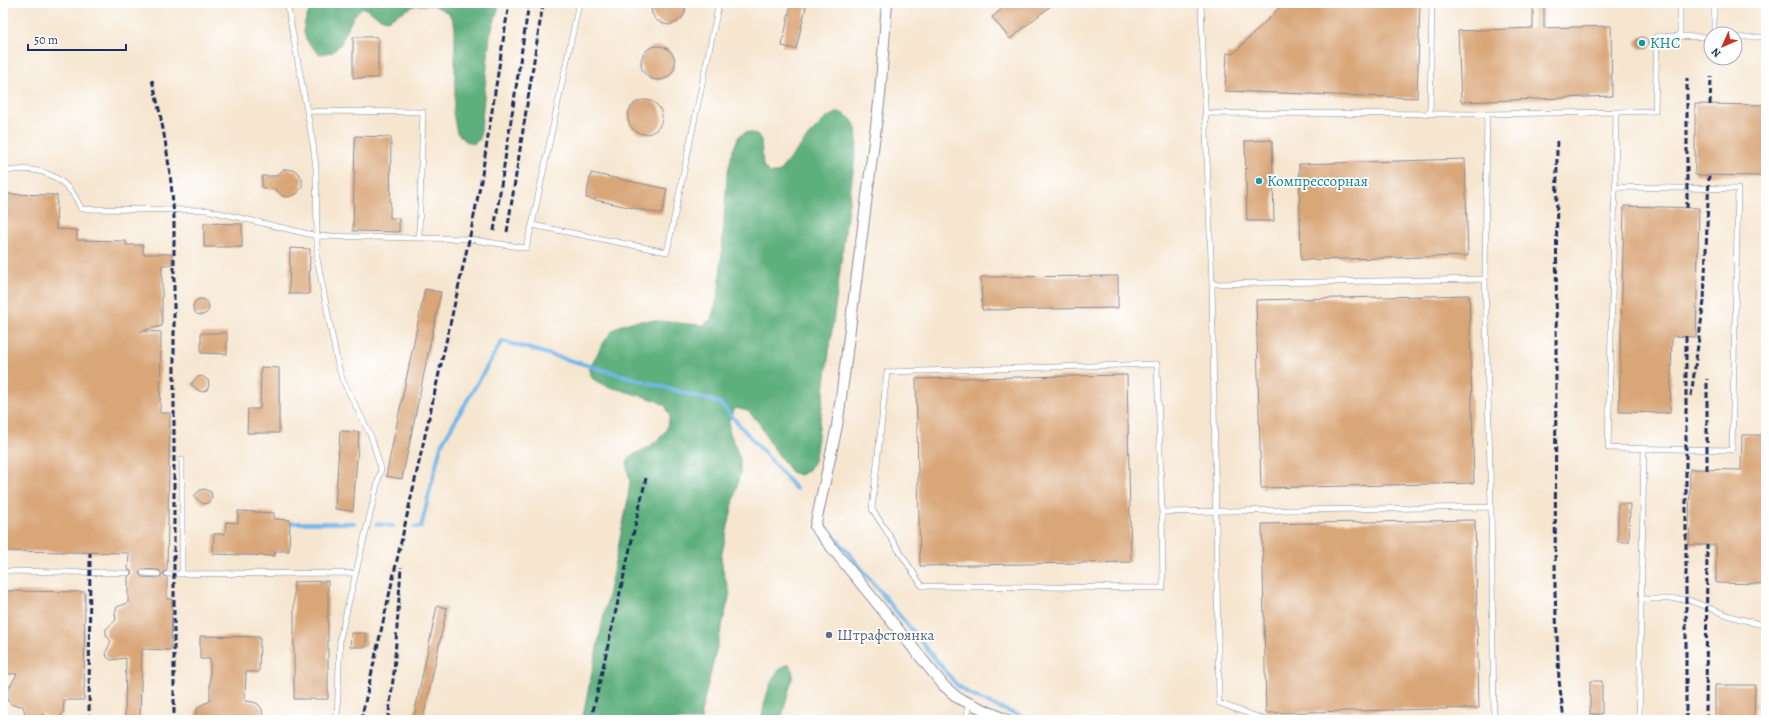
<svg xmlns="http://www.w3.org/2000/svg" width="1769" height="723" font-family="Alegreya,serif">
<rect width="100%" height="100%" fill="#fff"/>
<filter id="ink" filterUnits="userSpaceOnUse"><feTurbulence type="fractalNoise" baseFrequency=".025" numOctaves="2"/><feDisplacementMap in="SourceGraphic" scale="8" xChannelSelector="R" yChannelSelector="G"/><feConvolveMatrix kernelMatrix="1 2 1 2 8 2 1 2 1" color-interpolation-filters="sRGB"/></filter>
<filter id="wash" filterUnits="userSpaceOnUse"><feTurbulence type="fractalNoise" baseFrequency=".012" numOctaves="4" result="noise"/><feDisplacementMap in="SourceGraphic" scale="16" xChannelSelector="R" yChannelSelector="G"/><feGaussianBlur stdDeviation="0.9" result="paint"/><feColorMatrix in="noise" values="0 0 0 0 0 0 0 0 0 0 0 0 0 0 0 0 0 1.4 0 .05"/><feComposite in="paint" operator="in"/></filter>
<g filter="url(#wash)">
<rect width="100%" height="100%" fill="#f6e6d0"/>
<!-- forest -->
<path fill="#5daf7c" stroke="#3c6f6d" d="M314,3H500L490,35L480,139L473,144L466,141L457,133L453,113L455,97V26L449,13L433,5H416L387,20C377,18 371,11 362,7L353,17L340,45L333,52L320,54C298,37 301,25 314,3Z
M839,112C856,120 856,124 857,142L815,458L810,469L800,475L791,472L770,443L759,423L748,411L735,408L729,420V430L740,459V473L721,557L723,571L730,593L701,713V720H582L627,505L630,482L627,467L629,457L649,447L660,438L666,430L670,417L666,406L655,400L607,386L593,379L589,371C593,361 607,334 615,329C636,313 679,325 704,325L711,319L719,293L727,176L733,150L739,136L747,132L757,134L761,140L763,166L770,173H778L811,133L826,118Z
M785,665H789L792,669L793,675L781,720H761C765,703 769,674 785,665Z"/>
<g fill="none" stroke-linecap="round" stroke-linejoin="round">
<!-- stream -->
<path stroke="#72b7e8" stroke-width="4" d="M290,523H354
M377,524L393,526
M414,527H421L441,445L502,341L720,403L796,489
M828,528L955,683C975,701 1005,709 1030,720"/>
</g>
<g id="blocks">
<!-- building -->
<path fill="#d9a678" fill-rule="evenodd" d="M650,3H686L685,13L681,19L675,23L668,25L662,23L656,20L652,14Z
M791,3L806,7L796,49L782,46Z
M1009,3H1054L1010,39L992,17Z
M1284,3H1420L1417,98L1225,91L1227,53L1233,54Z
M1533,3H1544V28L1611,26L1612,96L1461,102L1458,31L1533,28Z
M1636 43a6 6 0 1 1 12 0a6 6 0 1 1-12 0Z
M353,37H378V78H353Z
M641 63a17 17 0 1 1 34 0a17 17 0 1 1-34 0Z
M628 117a17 17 0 1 1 34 0a17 17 0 1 1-34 0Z
M1695,104L1766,105V176L1695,175Z
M355,136L391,137L390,218H399V232L353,231Z
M1272,140L1274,221H1247L1245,141Z
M1465,159L1468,256L1301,260L1299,164Z
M287,169L296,171L302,178V187L297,194L288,197L283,196L275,189L262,188V176H276L283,170Z
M591,173L667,189L662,214L586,198Z
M3,194L57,195L56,229L77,230V240L126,241V245H143V254H172V265H162V326L141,331L161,332L160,413H170L167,570L164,572L163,574L167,578V599H172L171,650L142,649L140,720L125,719L126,658L111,660L107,657L106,652L111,641L106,635V629L116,620L115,613L117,607L128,603V577L132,573L131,571L128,569L129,553L3,551ZM143,569L159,570L162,575L158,578L142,577L139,573Z
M1624,206L1699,208L1696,337L1672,336L1670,413L1619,412Z
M204,223L242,224V247H204Z
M290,248L310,249L309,294H289Z
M1118,276V308L982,310L981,277Z
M425,289L441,292L402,479L386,476Z
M1469,295L1474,483L1261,488L1256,300Z
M193 307a8 8 0 1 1 16 0a8 8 0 1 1-16 0Z
M201,333H227V354L201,353Z
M261,367L279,368V433H247L248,409H260Z
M1127,375L1131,562L920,566L916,379Z
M202,376L208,380L209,385L207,390L202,392L198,390L191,384L198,377Z
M340,431L359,432L353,511L335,509Z
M1742,435H1766V584L1716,583V545H1689L1690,469L1741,470Z
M205,489L211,492L212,497L208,503L203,504L194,496L200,490Z
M1618,504H1630L1629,542H1618Z
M238,511L274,513V519L290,520L289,551H275V556L213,554L214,534H225L226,522L238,523Z
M1475,520L1479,708L1266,713L1262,524Z
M328,581V699H294V582Z
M3,591L85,592L84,700H64L63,713L58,719H50L43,714L38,719H31L25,714L23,706L12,705L7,700L6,693L17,674H3Z
M437,606L447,608L423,720H413Z
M351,633H366V647H350Z
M200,636L260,637L259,672H246L245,701L253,702L258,704L262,709L263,720H195L196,711L199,706L210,701V659H200Z
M1590,681H1602V714H1590Z
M1715,685H1755L1754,720H1715Z"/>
</g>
</g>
<g filter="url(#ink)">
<use href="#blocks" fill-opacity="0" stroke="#888a97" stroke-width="1"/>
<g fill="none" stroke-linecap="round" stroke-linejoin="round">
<defs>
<path id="lane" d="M579,3L532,225L667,252L719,3
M1201,3L1212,284L1219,703L1266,720
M1680,3V36
M1714,3V34
M1735,37H1766
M308,111L423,112L419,237
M1616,112L1655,111L1657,36L1711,37
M1206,113L1487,114L1616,112L1615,187
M1430,113L1432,3
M1487,114L1485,279L1491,507L1494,720
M3,172C37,164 68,175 81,209L207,210L317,236L316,168L313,144L287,3
M1615,187L1738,189L1732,450L1608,448Z
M1212,284L1485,279
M1162,512L1163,588L922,586L872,509L887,372L1157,364L1162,512L1491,507
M3,571L128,573
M143,573L158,574
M167,574L355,573
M182,574V460
M1641,599H1686L1730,616L1766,626
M337,720L340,638L381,469L371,436L342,379L337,361L317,258V236L469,239L526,248L532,225
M967,720L968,703
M1639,720L1644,449"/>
<path id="street" d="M887,3L880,95L843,383L837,426L815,527L944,686L958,698L1007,720"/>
</defs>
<!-- lane casing -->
<use href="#lane" stroke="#888a97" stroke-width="6"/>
<!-- street casing -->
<use href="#street" stroke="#888a97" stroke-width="12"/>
<!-- lane -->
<use href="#lane" stroke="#fff" stroke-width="5"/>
<!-- street -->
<use href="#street" stroke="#fff" stroke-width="10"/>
<!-- rail -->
<path stroke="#1b2f5e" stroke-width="3" stroke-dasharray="6 3" stroke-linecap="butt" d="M152,80C164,126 171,171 174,218V720
M1710,105L1711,77
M1557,141L1555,593L1559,680L1564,720
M1687,208V78
M494,231L529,3
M507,232L543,3
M1691,396L1704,301L1709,176
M1707,470V379
M89,720L90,553
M361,720L471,231L481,181L509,3
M388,720L394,672L401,567
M591,720L646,478
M1686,720V335
M1706,720L1707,545"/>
</g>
</g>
<!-- markers -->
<g fill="#0f9aa8" stroke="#fff" stroke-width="1.5">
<circle cx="1642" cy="43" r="4"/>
<circle cx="1259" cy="181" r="4"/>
</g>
<circle fill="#5c6f8a" stroke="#fff" stroke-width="1.5" cx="829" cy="635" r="4"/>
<g text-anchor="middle" stroke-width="3.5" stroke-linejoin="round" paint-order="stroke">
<!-- culture labels -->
<g font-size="15" fill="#0d838f" stroke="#fff" text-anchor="start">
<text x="1650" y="48">КНС</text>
<text x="1267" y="186">Компрессорная</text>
</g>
<!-- service labels -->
<g font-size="15" fill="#4e5e75" stroke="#fff" text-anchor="start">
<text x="837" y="640">Штрафстоянка</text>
</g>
</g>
<!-- margin -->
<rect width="1769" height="723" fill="none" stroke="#fff" stroke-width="16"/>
<!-- north arrow -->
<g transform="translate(1723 46) rotate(225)"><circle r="19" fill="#ffffff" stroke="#a4acbf"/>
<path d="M0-3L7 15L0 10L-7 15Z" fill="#c8321e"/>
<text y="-6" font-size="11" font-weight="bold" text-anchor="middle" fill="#1b2f5e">N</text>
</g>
<!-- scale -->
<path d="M28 44v6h98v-6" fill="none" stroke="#1b2f5e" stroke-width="2"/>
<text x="34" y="44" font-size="12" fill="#1b2f5e" stroke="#ffffff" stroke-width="3" paint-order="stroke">50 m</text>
</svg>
